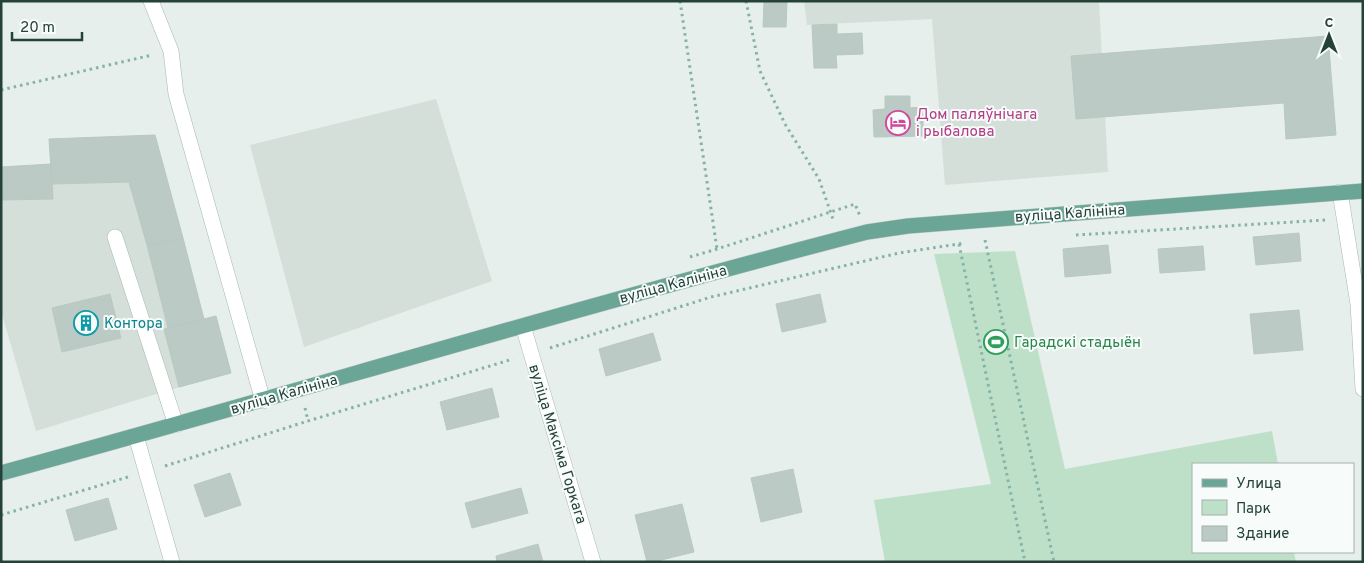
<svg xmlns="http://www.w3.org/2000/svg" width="1364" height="563" font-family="Overpass,sans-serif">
<rect width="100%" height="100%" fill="#e6efeb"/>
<!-- built -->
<path fill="#d4dfda" d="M804,1H1099L1108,172L945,185L932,19L807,25Z
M436,99L492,281L304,347L250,145Z
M155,135L204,319L216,316L231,373L166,391L36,431L1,311V167L51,164L49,139Z"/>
<!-- green -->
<path fill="#bfe0c8" d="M1015,251L1065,469L1272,431L1278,464H1193V552H1294L1296,562H885L874,500L991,484L934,254Z"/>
<!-- building -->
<path fill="#bbcac4" stroke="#b8c9c2" d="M764,1L787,2L786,27H763Z
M837,24V34L862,33L863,54L836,55L837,68H814L812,25Z
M1328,36L1336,135L1286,139L1284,103L1076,119L1071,56Z
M885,96H910V108L923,107V136L874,137L873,110L885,109Z
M155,135L183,238L147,245L129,182L52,184L49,139Z
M51,164L53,199L1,200V167Z
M1299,233L1301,261L1256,265L1253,237Z
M183,238L204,319L168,328L147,245Z
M1108,245L1111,273L1065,277L1063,249Z
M1203,246L1205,270L1160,273L1158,249Z
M110,294L121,338L62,352L52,308Z
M820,294L826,322L782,332L776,304Z
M1299,310L1303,350L1254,354L1250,314Z
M216,316L231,373L179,387L164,329Z
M653,333L661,360L606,376L599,349Z
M492,388L499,417L447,430L440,402Z
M793,469L802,512L761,522L751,478Z
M230,473L241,505L205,517L194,485Z
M521,488L528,513L472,528L465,503Z
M108,498L117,529L75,541L66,510Z
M682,504L694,552L653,562H647L635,515Z
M538,544L543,562H497L496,556Z"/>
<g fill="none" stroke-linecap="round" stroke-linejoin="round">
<defs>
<path id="minor" d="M151,1L171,51L176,94L263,401
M1340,192L1358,304L1363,389
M115,237L176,425
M523,326L593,562
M136,436L172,562"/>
<path id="major" d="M1,473C290,394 577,307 867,232L908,226L1363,191"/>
</defs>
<!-- minor casing -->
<use href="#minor" stroke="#a8b8b2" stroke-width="16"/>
<!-- major casing -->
<use href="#major" stroke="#c2cac8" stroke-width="16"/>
<!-- path -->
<path stroke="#86b3a5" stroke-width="3" stroke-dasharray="2.5 4" stroke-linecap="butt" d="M680,1L717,249
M746,1L760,71L785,124L819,179L834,222
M1,90L152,55
M1076,235L1326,220
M985,240L1054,562
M959,244L1025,562
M690,257L717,249L855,204L860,216
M550,348L711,297L899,253L965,243
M305,408L308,421
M165,466L308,421L513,359
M1,515L128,477"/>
<!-- minor -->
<use href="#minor" stroke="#fff" stroke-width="15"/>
<!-- major -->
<use href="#major" stroke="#6aa596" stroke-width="15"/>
</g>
<!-- icons -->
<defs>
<symbol id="hotel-ring" viewBox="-11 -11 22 22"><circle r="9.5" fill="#f7fbf9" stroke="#d1479c" stroke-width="1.5"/><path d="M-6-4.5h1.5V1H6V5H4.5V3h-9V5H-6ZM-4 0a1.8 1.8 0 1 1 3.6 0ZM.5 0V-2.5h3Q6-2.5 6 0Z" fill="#d1479c"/></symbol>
<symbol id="building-ring" viewBox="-11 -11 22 22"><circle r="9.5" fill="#f7fbf9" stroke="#0f9aa8" stroke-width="1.5"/><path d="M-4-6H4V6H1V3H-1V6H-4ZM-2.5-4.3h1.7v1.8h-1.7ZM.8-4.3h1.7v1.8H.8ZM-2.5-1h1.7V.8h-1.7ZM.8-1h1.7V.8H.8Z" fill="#0f9aa8"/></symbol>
<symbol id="stadium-ring" viewBox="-11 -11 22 22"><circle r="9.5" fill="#f7fbf9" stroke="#2e9e5b" stroke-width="1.5"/><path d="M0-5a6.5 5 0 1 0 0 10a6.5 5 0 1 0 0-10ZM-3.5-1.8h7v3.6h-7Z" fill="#2e9e5b"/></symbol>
</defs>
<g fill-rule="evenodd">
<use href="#hotel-ring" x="884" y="109" width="28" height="28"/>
<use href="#building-ring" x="72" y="309" width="28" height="28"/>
<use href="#stadium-ring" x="982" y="328" width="28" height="28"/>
</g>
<g text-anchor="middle" stroke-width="4" stroke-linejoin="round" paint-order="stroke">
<!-- hotel labels -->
<g font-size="15" fill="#b23c85" stroke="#f7fbf9" text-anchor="start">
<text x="916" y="119">Дом паляўнічага<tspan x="916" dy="17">і рыбалова</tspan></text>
</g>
<!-- street labels -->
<g font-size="15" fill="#24423a" stroke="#f7fbf9">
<text transform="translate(1070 213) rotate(-4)" y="5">вуліца Калініна</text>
<text transform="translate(673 284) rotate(-15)" y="5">вуліца Калініна</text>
<text transform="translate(284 394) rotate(-16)" y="5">вуліца Калініна</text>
<text transform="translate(558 444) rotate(73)" y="5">вуліца Максіма Горкага</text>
</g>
<!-- culture labels -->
<g font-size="15" fill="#0d838f" stroke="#f7fbf9" text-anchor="start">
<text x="104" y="328">Контора</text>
</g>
<!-- leisure labels -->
<g font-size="15" fill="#27864d" stroke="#f7fbf9" text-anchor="start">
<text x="1014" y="347">Гарадскі стадыён</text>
</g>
</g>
<!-- border -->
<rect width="1364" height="563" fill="none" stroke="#24423a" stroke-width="5"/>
<!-- legend -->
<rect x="1192" y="463" width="162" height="90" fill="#f7fbf9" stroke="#a3b1ad"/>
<rect x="1202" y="479" width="25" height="8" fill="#6aa596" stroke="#a3b1ad"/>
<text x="1236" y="488" font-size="15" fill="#24423a">Улица</text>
<rect x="1202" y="500" width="25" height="15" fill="#bfe0c8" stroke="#a3b1ad"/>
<text x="1236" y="513" font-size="15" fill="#24423a">Парк</text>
<rect x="1202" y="526" width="25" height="15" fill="#bbcac4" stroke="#a3b1ad"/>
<text x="1236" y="538" font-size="15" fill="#24423a">Здание</text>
<!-- north arrow -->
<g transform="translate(1329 35)" stroke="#f7fbf9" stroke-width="4" paint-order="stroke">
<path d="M0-4L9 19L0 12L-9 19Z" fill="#24423a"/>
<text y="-8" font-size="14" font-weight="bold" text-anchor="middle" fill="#24423a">С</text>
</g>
<!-- scale -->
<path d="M12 32v8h70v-8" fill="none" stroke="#24423a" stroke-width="2.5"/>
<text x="20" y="32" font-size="15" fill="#24423a" stroke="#f7fbf9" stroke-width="4" paint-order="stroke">20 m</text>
</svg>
